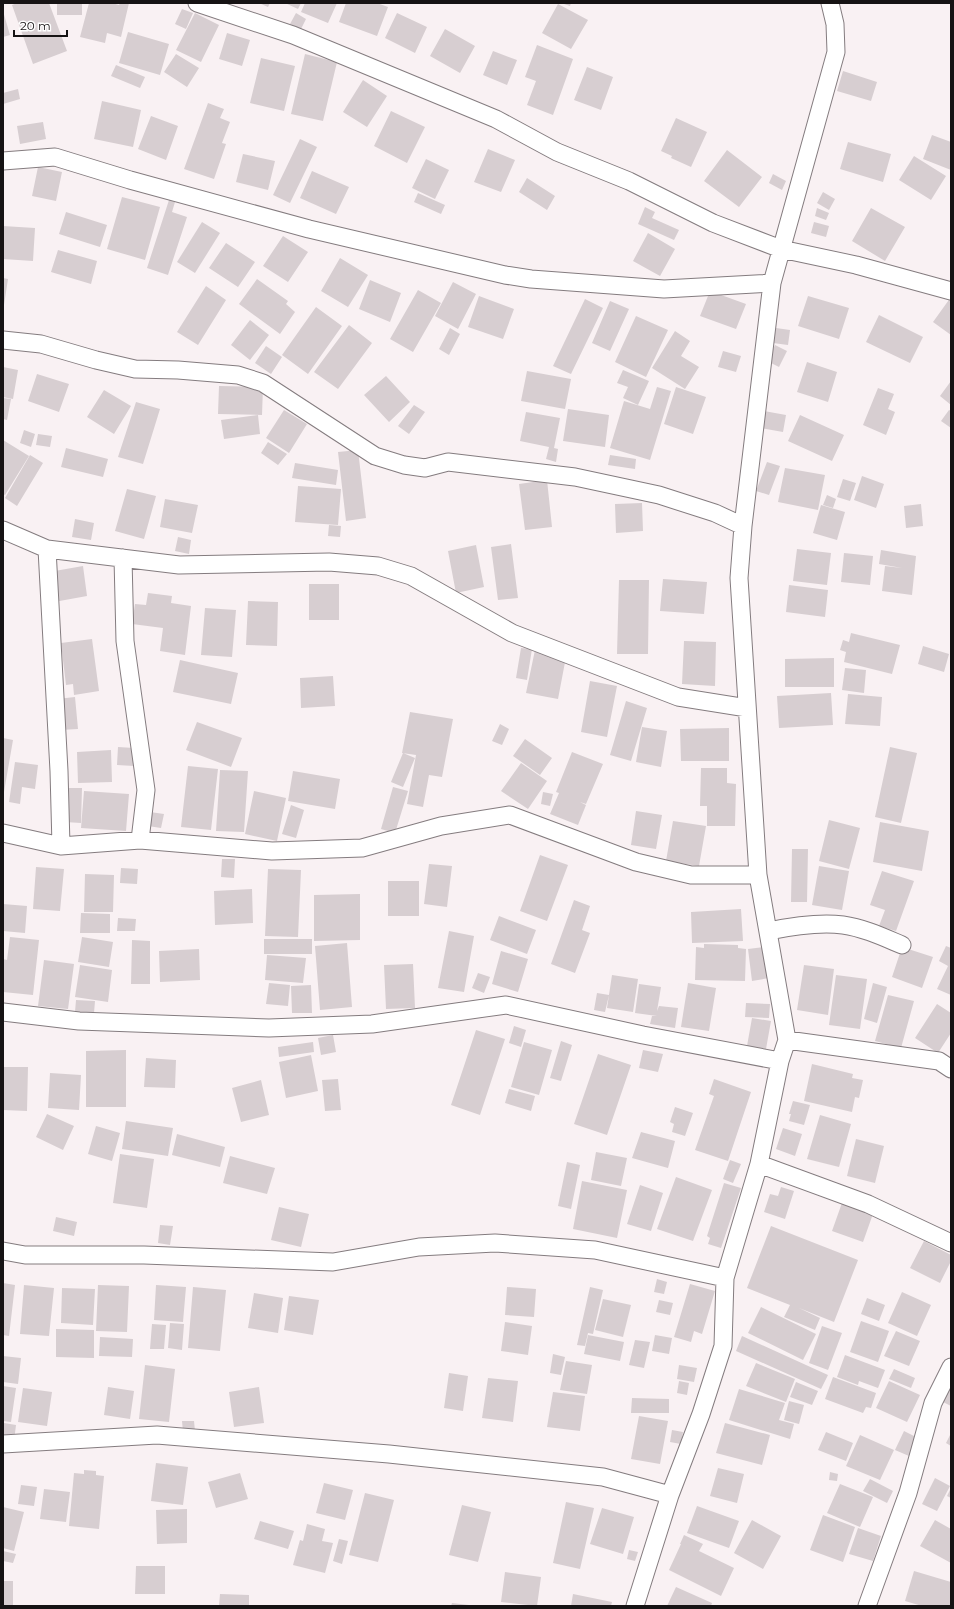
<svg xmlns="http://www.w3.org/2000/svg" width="954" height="1609" font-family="Montserrat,sans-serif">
<rect width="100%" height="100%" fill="#f9f1f3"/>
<!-- building -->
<path fill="#d7ced1" d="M17,3H49L67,51L33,64L12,5Z
M57,3H82V15H57Z
M89,3H112L119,5L120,3H129L121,37L107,33L105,43L80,37Z
M259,3H270L268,7Z
M285,3H301L298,9Z
M305,3H337L328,23L301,12Z
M346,3H377L388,7L377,36L339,22Z
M561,3H571L570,6Z
M558,4L588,20L571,49L542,33Z
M182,9L193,13L186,29L175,24Z
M3,11L10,35L3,37Z
M195,13L219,25L201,62L176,50Z
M296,13L306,19L301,29L290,24Z
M397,13L427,27L415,53L385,38Z
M445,29L475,46L460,73L430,56Z
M128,32L169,44L160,75L119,63Z
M227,33L250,40L242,66L219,59Z
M537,45L573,59L553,115L527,105L536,81L525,77Z
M493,51L517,60L507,85L483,75Z
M176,54L199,68L187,87L164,72Z
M305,54L337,62L323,121L291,114Z
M261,58L295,66L284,111L250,103Z
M116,65L145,77L140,88L111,76Z
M587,67L613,77L601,110L574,100Z
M843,71L877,82L871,101L837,91Z
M363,80L387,96L367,127L343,112Z
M18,89L20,99L3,104V93Z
M102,101L141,110L133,147L94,139Z
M208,103L224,109L220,118L230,122L222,143L226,144L214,179L184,169Z
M391,111L425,127L407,163L374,146Z
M151,116L178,126L166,160L138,149Z
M676,118L707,132L691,167L671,158L672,156L661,151Z
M43,122L46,139L20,144L17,126Z
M932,135L951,142V170L923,159Z
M300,139L317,147L290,203L273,195Z
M848,142L891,154L883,182L840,169Z
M488,149L515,160L501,192L474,182Z
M727,150L762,177L739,207L704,181Z
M243,154L275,161L268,190L236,182Z
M914,156L946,176L931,200L899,180Z
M426,159L449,170L435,199L412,188Z
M38,167L62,172L56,201L32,196Z
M312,171L349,187L336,214L300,198Z
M773,174L786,181L782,190L769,183Z
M527,178L555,196L547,210L519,192Z
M823,192L835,199L829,210L817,203Z
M418,193L445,205L441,214L414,202Z
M122,197L160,207L145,260L107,249Z
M169,200L175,202L172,212L187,217L168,275L147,268Z
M645,207L655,212L652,218L679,230L674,240L638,224Z
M817,208L829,213L826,220L815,216Z
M871,208L905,227L885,261L852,241Z
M66,212L107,225L100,247L59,234Z
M202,222L220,233L195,273L177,262Z
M814,222L829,226L826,237L811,233Z
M3,226L35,228L33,261L3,259Z
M648,233L675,249L660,276L633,261Z
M283,236L308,252L288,282L263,266Z
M226,243L255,262L238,287L209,268Z
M58,250L97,261L91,284L51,272Z
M340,258L368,275L348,307L321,291Z
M3,278L8,279L4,305L3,304Z
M257,279L288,301L286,304L295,312L280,334L239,304Z
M370,280L401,293L390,322L359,309Z
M453,282L476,294L458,329L435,316Z
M206,286L226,300L198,345L177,332Z
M418,290L441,303L413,352L390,339Z
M710,291L746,304L736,329L700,316Z
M479,296L514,309L503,339L468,327Z
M808,296L849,308L839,339L798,326Z
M951,297V335L933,322Z
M585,299L603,308L571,374L553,366Z
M610,301L629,309L610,351L592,343Z
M316,307L342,326L308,374L282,355Z
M879,315L923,337L910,363L866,342Z
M636,316L668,330L646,377L615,362Z
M250,320L269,335L250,360L231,345Z
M349,325L372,343L338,389L314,372Z
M450,328L460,334L449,355L439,349Z
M776,328L790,330L788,345L773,343Z
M675,331L690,341L681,356L699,367L685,389L652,368Z
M775,345L787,351L779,367L767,361Z
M266,346L282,357L271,374L255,363Z
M723,351L741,356L736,372L718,367Z
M807,362L837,372L828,402L797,392Z
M3,367L18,370L13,399L3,397Z
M623,370L649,381L638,405L623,398L628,387L617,383Z
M527,371L571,379L565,409L521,401Z
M37,374L69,384L59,412L28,401Z
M386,376L410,402L389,422L364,395Z
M951,381V405L940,396Z
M219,386L263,387L262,415L218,414Z
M657,387L671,391L650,460L610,448L624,401L650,409Z
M676,387L706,397L693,434L664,424Z
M878,388L894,394L888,409L895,412L886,435L863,425Z
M104,390L131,406L114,434L87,417Z
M3,398L11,399L7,420L3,419Z
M136,402L160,409L143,464L118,457Z
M414,405L425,412L409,434L398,426Z
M568,409L609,415L605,447L563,441Z
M284,410L307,424L289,453L266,438Z
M949,410L951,411V428L941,421Z
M764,411L786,415L783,432L761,428Z
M526,412L560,418L554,448L558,449L556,462L546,459L549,447L520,441Z
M258,415L260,434L224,439L221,420Z
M800,415L844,435L832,461L788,441Z
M24,430L35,434L31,447L20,443Z
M38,434L52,436L50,447L36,445Z
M3,440L29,456L5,495L3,494Z
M268,442L287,454L278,465L261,453Z
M66,448L108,459L103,477L61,467Z
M358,450L366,518L346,521L338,452Z
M30,455L43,463L17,506L5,498Z
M610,455L636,459L635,469L608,465Z
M767,462L780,466L769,495L756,491Z
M295,463L338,470L336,485L292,478Z
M785,468L825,475L818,510L778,502Z
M862,476L884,484L876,508L854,500Z
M843,479L856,483L850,501L837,497Z
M547,480L552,527L525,530L519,484Z
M298,486L341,489L338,525L295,522Z
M127,489L156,496L144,539L115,531Z
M827,495L836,499L833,508L823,505Z
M165,499L198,505L192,533L160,527Z
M642,503L643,531L616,533L615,504Z
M921,504L923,526L906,528L904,506Z
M821,505L845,512L837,540L813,533Z
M75,519L94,523L91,540L72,537Z
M329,525L341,526L340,537L328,536Z
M178,537L191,540L189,554L175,551Z
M511,544L518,598L498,600L491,547Z
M476,545L484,587L456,593L448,551Z
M797,549L831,553L827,585L793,581Z
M881,550L916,556L912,595L882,591L885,566L902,568L879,564Z
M844,553L873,556L870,585L841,582Z
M83,566L87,596L54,602L49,572Z
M663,579L707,582L704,614L660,611Z
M619,580H649L648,654H617Z
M309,584H339V620H309Z
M789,585L828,590L825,617L786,612Z
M148,593L172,596L171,603L191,606L185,655L160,651L163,628L132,624L135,604L146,605Z
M248,601L278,602L277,646L246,645Z
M205,608L236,610L232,657L201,655Z
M851,633L900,645L892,674L844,662L846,652L840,650L843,640L849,642Z
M92,639L99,691L74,695L73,684L66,685L61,643Z
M684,641L716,642L715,686L682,684Z
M923,646L949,654L944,672L918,664Z
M521,648L532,649L527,680L516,678Z
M535,650L566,657L558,699L526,693Z
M834,658V687H785V659Z
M180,660L238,673L231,704L173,692Z
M845,668L866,670L864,693L842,690Z
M333,676L335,706L301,708L300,678Z
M590,681L617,686L607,737L581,732Z
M831,693L833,725L779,728L777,696Z
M848,694L882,697L880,726L845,724Z
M75,697L78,729L60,730L57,699Z
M626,701L647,708L631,761L610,755Z
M410,712L453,719L442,777L429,775L423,807L407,804L416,755L402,753Z
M197,722L242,738L231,767L186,750Z
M500,724L509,729L502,745L492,741Z
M642,727L667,731L661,767L636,762Z
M729,728V761H681L680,729Z
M3,738L13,740L4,792L3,791Z
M525,739L552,758L540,775L513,756Z
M118,747L134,748V766L117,765Z
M890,747L917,753L901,823L875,817Z
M111,750L112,782L78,783L77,752Z
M572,752L603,764L586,804L580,802L586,805L578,825L550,814L559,793L556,792Z
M403,753L415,758L403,787L391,782Z
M15,762L38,765L35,789L22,787L20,804L9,802Z
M521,763L547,781L528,809L501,791Z
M188,766L218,769L211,830L181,827Z
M701,768H727V783L736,784L735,826H707V806H700Z
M220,770L248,771L244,832L216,831Z
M293,771L340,779L335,809L288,801Z
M393,787L408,791L395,833L381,829Z
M67,788H82L81,823L65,822Z
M84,791L129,794L126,831L81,828Z
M254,791L286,798L277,841L245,834Z
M543,792L553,794L550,806L541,804Z
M291,805L304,810L296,838L282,834Z
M636,811L662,815L656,849L631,845Z
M150,812L164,814L161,828L148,826Z
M829,820L860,828L849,869L819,861Z
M673,821L706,826L699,866L666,861Z
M880,822L929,831L922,871L873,862Z
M792,849H808L807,902H791Z
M540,855L568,865L547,921L520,911Z
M222,859H235L234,878L221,877Z
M429,864L452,866L447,907L424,904Z
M819,866L849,871L842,910L812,905Z
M36,867L64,869L60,911L33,909Z
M121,868L138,869L137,884L120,883Z
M268,869L301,870L298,937L265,936Z
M882,871L914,881L896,931L879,926L885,910L870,905Z
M85,874L114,875L113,912H84Z
M388,881H419V916H388Z
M252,889L253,923L215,925L214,891Z
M360,894V940L314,941V895Z
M574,900L590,906L582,930L590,933L575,973L551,964Z
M3,904L27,906L25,933L3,931Z
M741,909L743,941L692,943L691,912Z
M81,913L110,914V933H80Z
M499,916L536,930L527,954L490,940Z
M118,918L136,919L135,931H117Z
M449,931L474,936L464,992L438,988Z
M10,937L39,940L33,995L3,992V959L7,960Z
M82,937L113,942L109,967L78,962Z
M264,939H312V954H264Z
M132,940L150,941V984H131Z
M347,943L352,1007L320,1010L315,946Z
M704,944L738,945V948L746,949L745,981L695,980L696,947L704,948Z
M946,946L951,948V995L937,989L948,966L939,961Z
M764,947L769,978L752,981L748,949Z
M902,947L933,957L922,988L892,977Z
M199,949L200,980L160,982L159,951Z
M501,951L528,959L518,992L492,984Z
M267,955L306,958L303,983L265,980Z
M44,960L74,964L68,1009L38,1006Z
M413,964L415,1008L386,1009L384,965Z
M80,965L112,970L108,1002L75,997Z
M804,965L834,969L828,1015L797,1010Z
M478,973L490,977L484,993L472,988Z
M612,975L638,979L633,1012L607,1008Z
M836,975L867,979L860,1029L829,1025Z
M269,983L290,985L288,1006L266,1004Z
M688,983L716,988L709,1031L681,1027Z
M873,983L887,987L877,1023L864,1019Z
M639,984L661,987L657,1011L659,1006L678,1008L675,1028L650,1024L652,1016H657L635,1013Z
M311,985L312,1013H292L291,986Z
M597,993L609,995L605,1012L594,1010Z
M888,995L914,1001L901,1048L875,1041Z
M76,1000L95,1001L94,1013L75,1012Z
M746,1003L770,1004L769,1018L745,1017Z
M937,1004L951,1013V1033L938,1053L915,1038Z
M752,1018L771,1021L766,1049L747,1046Z
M514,1026L526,1030L521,1047L509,1043Z
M476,1030L505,1039L480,1115L451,1105Z
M333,1035L336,1052L321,1055L318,1038Z
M561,1041L572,1045L561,1081L550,1078Z
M313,1042L314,1052L279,1057L278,1047Z
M524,1042L552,1050L539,1095L511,1087Z
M126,1050V1107H86V1051Z
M643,1050L663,1054L658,1072L639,1068Z
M598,1054L631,1065L607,1135L574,1124Z
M311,1055L318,1091L286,1098L279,1062Z
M146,1058L176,1060L175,1088L144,1087Z
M812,1064L853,1074L852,1078L863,1080L859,1098L855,1097L852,1112L804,1101Z
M3,1067H28L27,1111L3,1110Z
M50,1073L81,1075L79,1110L48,1108Z
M338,1079L341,1110L325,1111L322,1080Z
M714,1079L751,1092L728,1161L695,1150L714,1096L709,1094Z
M261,1080L269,1115L241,1122L232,1088Z
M509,1089L535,1096L531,1111L505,1103Z
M793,1101L810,1105L804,1125L789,1121L791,1114H789Z
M675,1107L693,1113L685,1136L672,1132L674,1124L670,1122Z
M47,1114L74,1126L63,1150L36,1137Z
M820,1115L851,1124L839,1167L807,1159Z
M126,1121L173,1128L168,1156L122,1149Z
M96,1126L120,1133L112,1161L88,1154Z
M783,1128L802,1134L795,1156L776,1149Z
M641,1132L675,1141L668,1168L632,1158Z
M177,1134L225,1147L220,1167L172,1155Z
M856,1139L884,1146L875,1183L847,1176Z
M596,1152L627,1158L621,1186L591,1180Z
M120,1154L154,1159L147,1208L113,1203Z
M230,1156L275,1168L267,1194L223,1183Z
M730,1160L741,1164L733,1183L723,1179Z
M567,1162L580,1165L571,1209L558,1206Z
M676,1177L712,1190L693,1241L657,1229Z
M582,1181L627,1190L617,1238L573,1229Z
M724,1183L741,1188L721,1248L708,1244L710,1238L707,1236Z
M640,1185L663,1193L651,1231L627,1224Z
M781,1187L794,1191L785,1219L764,1212L770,1194L778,1196Z
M843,1200L874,1211L863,1242L832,1231Z
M279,1207L309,1214L301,1247L271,1240Z
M56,1217L77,1222L74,1236L53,1231Z
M160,1225L173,1226L170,1245L158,1243Z
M771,1226L858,1260L834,1322L799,1308L820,1318L815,1330L784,1317L790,1305L747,1288Z
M924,1241L951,1255V1261L940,1283L910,1268Z
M657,1279L667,1282L664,1294L654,1292Z
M3,1283L15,1285L9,1336L3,1335Z
M690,1284L715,1291L702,1334L694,1331L691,1342L674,1337Z
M24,1285L54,1288L49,1336L20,1334Z
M98,1285L129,1286L127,1332L96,1331Z
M156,1285L186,1287L183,1322L154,1320Z
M193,1287L226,1290L220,1351L188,1348Z
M507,1287L536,1289L534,1317L505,1315Z
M590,1287L603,1290L593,1334L588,1333L585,1346L577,1345Z
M62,1288L95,1289L93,1325L61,1323Z
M902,1292L931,1305L917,1336L888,1323Z
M254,1293L283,1298L278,1333L248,1328Z
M289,1296L319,1300L313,1335L284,1330Z
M867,1298L885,1305L879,1321L861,1314Z
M603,1299L631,1305L623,1337L595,1330Z
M659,1300L673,1303L670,1315L656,1312Z
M761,1307L816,1334L803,1360L748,1333Z
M861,1321L889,1331L878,1362L850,1352Z
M505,1322L532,1326L528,1355L501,1351Z
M170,1323L184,1324L182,1350L168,1348Z
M152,1324L166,1325L164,1349H150Z
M822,1326L842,1333L828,1370L809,1363Z
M56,1329L94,1330V1358L56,1357Z
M896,1331L920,1341L909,1366L884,1356Z
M588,1335L624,1342L620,1361L584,1354Z
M655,1335L672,1338L669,1354L652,1351Z
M742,1336L828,1375L821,1389L736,1351Z
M100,1337L133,1339L132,1357L99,1356Z
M635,1340L650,1342L644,1368L629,1365Z
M553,1354L565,1357L561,1375L550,1373Z
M845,1355L885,1370L878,1388L859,1381L858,1385L837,1377Z
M3,1356L21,1358L18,1384L3,1382Z
M566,1361L592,1365L587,1394L560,1390Z
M756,1363L795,1379L786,1402L746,1386Z
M145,1365L175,1369L169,1422L139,1419Z
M679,1365L697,1368L694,1382L677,1379Z
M894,1369L915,1378L911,1388L889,1379Z
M449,1373L468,1376L463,1411L444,1408Z
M833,1377L876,1393L871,1408L866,1407L863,1413L825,1399Z
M488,1378L518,1381L513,1422L482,1418Z
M679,1381L689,1383L687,1395L677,1393Z
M889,1381L920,1395L907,1422L876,1408Z
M796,1382L818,1391L812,1405L790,1397Z
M951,1385V1406L943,1402Z
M3,1386L16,1388L11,1422L3,1421Z
M108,1387L134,1391L130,1419L104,1415Z
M259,1387L264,1423L234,1427L229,1392Z
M23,1388L52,1392L47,1426L18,1422Z
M739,1389L785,1403L779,1420L794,1424L790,1439L729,1420Z
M553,1392L585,1396L580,1431L547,1427Z
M632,1398L669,1399V1413H631Z
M789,1401L804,1405L799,1424L784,1420Z
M639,1416L668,1421L660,1464L631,1459Z
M182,1421H194L195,1431L183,1432Z
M4,1423L16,1425L14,1441L3,1439Z
M725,1423L770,1435L762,1465L716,1453Z
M672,1430L683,1432L681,1444L670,1442Z
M904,1431L918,1438L909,1456L895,1450Z
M826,1432L853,1443L846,1461L818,1450Z
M951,1433V1446L946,1443Z
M860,1435L894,1450L880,1480L846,1466Z
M156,1463L188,1467L183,1505L151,1501Z
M718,1468L744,1474L737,1503L710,1496Z
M84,1470L96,1471V1475L104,1476L99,1529L69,1526L74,1473L84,1474Z
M830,1472L838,1474L837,1481L829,1480Z
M240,1473L248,1499L216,1508L208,1482Z
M935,1478L950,1486L937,1511L922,1504Z
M870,1479L893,1491L887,1503L863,1491Z
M324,1483L353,1490L345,1520L316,1513Z
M840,1484L873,1497L860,1527L827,1513Z
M21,1485L37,1487L34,1506L18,1504Z
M951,1488V1498L947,1496Z
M44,1489L70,1492L66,1522L40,1519Z
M365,1493L394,1500L378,1562L349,1555Z
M566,1502L594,1508L580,1569L553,1563Z
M462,1505L491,1512L478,1562L449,1555Z
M697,1506L739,1521L729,1548L687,1533Z
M3,1507L24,1512L14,1551L3,1548Z
M602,1508L634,1517L623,1554L590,1544Z
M187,1509V1543L157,1544L156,1510Z
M823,1515L855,1527L843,1562L810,1550Z
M752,1520L781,1536L763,1569L734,1553Z
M935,1520L951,1529V1563L920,1546Z
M260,1521L294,1531L288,1549L254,1539Z
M307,1524L325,1529L322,1541L333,1543L325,1573L293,1565L300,1540L303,1541Z
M858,1528L881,1536L873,1561L849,1554Z
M684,1535L703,1544L699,1551L734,1568L721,1596L669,1570L681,1544H680Z
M339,1539L348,1541L342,1564L333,1561Z
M629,1550L638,1552L635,1561L627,1559Z
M3,1551L16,1554L13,1563L3,1561Z
M136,1566H165V1594H135Z
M914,1571L951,1582V1606H922L905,1601Z
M505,1572L541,1577L537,1606L501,1602Z
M3,1581H13V1606H3Z
M676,1587L712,1603L711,1606H667Z
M220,1594L249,1595V1606H219Z
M573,1594L612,1602L611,1606H571Z
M452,1603L469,1605V1606H451Z"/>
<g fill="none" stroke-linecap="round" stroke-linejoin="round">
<defs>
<path id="minor" d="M197,3L293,35L496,119L557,152L629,181L713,223L781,249L856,265L951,291
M3,161L55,157L130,180L309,229L505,275L531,279L664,289L772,283
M3,340L41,344L96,360L135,369L178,370L238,375L263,383L375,456L404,465L425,468L448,462L575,477L659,495L715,513L743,526
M3,530L47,549L179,565L329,562L378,566L411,576L512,633L678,697L747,708
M47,549L59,771L61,846
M123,558L125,641L146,790L140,840
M3,833L61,846L140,840L272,851L362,848L441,826L510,815L636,862L691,875H758
M769,931C793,926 819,922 843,925C864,928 883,937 902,945
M3,1012L79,1021L269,1028L372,1024L506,1005L643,1035L780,1061
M787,1040L939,1061L951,1069
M759,1164L868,1204L951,1243
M3,1251L25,1255H144L333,1262L419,1247L495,1243L595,1250L725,1278
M3,1444L157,1435L389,1454L603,1477L670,1495
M635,1606L670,1495L701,1414L723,1346L725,1278L759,1164L780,1061L787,1040L758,875L739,578L743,526L772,283L836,52L835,24L830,3
M867,1606L908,1493L933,1403L951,1367"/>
</defs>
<!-- minor casing -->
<use href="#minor" stroke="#847c7f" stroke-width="19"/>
<!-- minor -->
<use href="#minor" stroke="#fff" stroke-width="17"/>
</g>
<!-- border -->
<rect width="954" height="1609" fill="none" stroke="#161314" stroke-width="8"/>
<!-- scale -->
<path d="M14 30v6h53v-6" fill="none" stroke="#161314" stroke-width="2"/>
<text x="20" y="30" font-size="12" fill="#161314" stroke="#ffffff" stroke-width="3" paint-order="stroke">20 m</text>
</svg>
